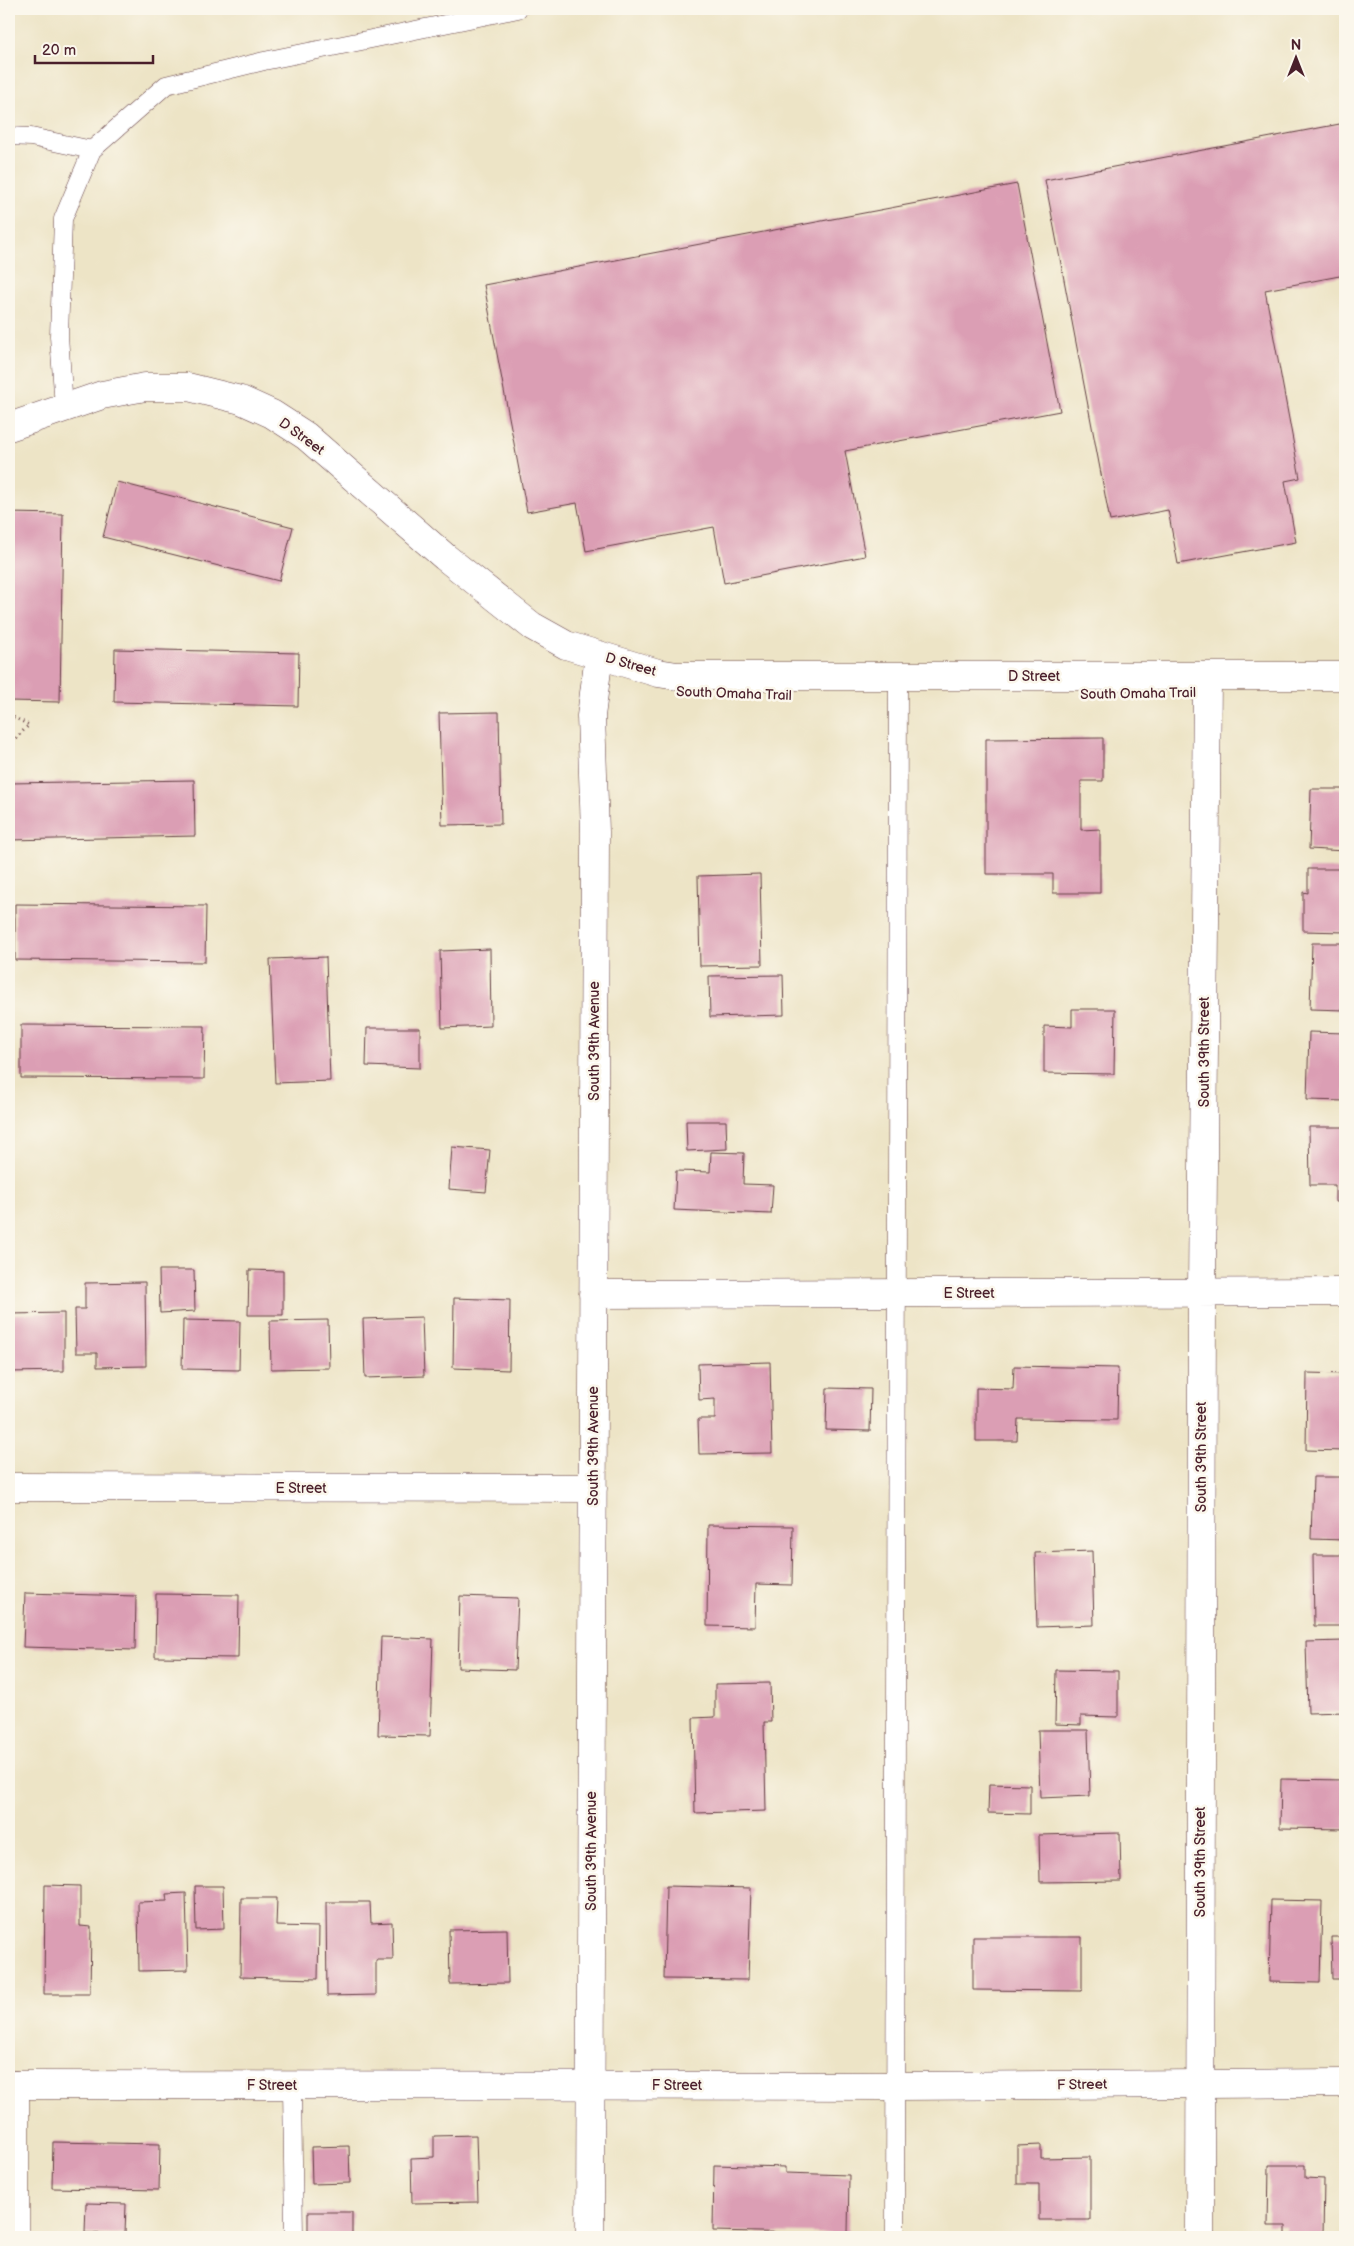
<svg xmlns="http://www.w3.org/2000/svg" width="1354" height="2246" font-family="'Balsamiq Sans',sans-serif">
<rect width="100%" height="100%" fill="#fbf7ec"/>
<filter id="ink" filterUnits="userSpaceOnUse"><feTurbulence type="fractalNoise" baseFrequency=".02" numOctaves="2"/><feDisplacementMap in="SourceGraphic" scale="10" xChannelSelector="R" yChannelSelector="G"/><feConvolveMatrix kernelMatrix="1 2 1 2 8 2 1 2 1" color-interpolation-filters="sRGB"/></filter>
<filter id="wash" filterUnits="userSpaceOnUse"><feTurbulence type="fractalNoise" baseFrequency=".0096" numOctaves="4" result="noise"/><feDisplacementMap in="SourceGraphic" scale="20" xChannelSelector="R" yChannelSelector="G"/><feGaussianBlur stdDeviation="1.12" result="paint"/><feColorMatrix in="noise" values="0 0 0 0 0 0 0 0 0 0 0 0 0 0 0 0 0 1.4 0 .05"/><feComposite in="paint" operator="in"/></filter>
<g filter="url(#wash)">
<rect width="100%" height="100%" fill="#ede4c6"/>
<g id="blocks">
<!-- building -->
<path fill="#db9eb4" d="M1345,123V275L1265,290L1300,478L1285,481L1296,542L1178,564L1168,510L1110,521L1045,180Z
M1017,184L1060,411L845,451L865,556L724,583L714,527L586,551L577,503L527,512L484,285Z
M117,482L293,527L279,581L103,537Z
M9,513L63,514L60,702L9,701Z
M115,649L299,653L298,706L114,702Z
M499,712L501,824L442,825L439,713Z
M1103,738V781H1081V830L1100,829V893H1053V874H986V739Z
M194,780L195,836L9,840V783Z
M1311,789H1345V851L1309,849Z
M1308,869H1345V932L1303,931V892L1308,893Z
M760,874L762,965L700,966L698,876Z
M15,904L206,906L205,962L15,960Z
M1312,943H1345V1010L1310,1009Z
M490,949L491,1026L442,1028L440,951Z
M326,957L330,1081L275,1083L270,959Z
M783,975L784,1015L710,1017L709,976Z
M1072,1009H1115L1114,1074L1044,1073V1026L1072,1027Z
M21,1025L205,1026L204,1079L21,1078Z
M367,1028H420V1068L366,1066Z
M1309,1032L1345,1033V1101L1307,1100Z
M686,1121H726L727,1149L687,1151Z
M1309,1127H1345V1202H1335V1185H1310Z
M452,1147L490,1150L486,1192L449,1189Z
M711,1152L744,1153L743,1184L773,1185L771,1214L674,1210L676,1171L710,1172Z
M159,1270H194L195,1311L160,1313Z
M249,1270L283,1271V1315H248Z
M145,1282L146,1366L97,1367V1353H76L75,1309H85V1283Z
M454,1298L510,1300L509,1370L453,1368Z
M64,1313V1371L9,1372V1314Z
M422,1317L424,1376L365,1378L363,1319Z
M183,1320L240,1321L239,1370L182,1369Z
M328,1320L329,1368L271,1369L270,1321Z
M770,1362L772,1453L699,1454L698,1419H715V1399L699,1400L698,1364Z
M1014,1366L1118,1368L1117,1420L1018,1419L1017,1441H976V1388L1013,1389Z
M1307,1373L1345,1374V1451L1306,1450Z
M827,1388L871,1389L870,1431L826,1430Z
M1313,1477H1345V1540L1311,1539Z
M708,1525L793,1526L792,1585L756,1584L755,1627L707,1626Z
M1092,1551L1094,1625L1037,1627L1035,1553Z
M1313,1555H1345V1626H1314Z
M25,1593L136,1596L135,1650L23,1647Z
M156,1594L239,1595L238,1658L155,1657Z
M460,1596L518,1598L515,1670L458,1668Z
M381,1637L433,1639L430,1736L378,1735Z
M1345,1641V1712L1308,1713L1306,1642Z
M1056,1670L1118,1671V1717L1081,1716V1725L1055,1724Z
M770,1683L771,1722H764L766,1811L695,1813L693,1718L715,1717V1684Z
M1038,1730H1088L1090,1796L1040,1798Z
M1281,1779L1345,1780V1829L1280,1828Z
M989,1784L1030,1785V1814L988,1813Z
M1120,1833L1121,1881L1040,1882L1039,1835Z
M45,1885L80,1886V1926L91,1927L90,1994H44Z
M195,1886H223L224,1929L196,1930Z
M666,1886L751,1888L748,1980L664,1979Z
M186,1893L188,1970L139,1971L138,1902L167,1901L166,1894Z
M241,1898H277L276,1926L319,1927L318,1979L240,1977Z
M1271,1900L1322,1901L1320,1983L1269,1982Z
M326,1902H370L371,1923L392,1922L393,1960H376V1995L327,1996Z
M507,1929L508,1983L450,1984L449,1930Z
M973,1937H1082V1991L973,1990Z
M1331,1937H1345V1979H1332Z
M476,2135L478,2202L412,2203L411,2158L434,2157V2136Z
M53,2142L160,2144L159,2190L52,2188Z
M1041,2145V2158L1090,2157V2220H1039V2184H1017V2146Z
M349,2146L350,2183L312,2184L311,2147Z
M714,2165L785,2167V2173L849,2175L848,2234L713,2231Z
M1269,2165H1305V2178L1324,2179L1323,2237H1286V2226H1268Z
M86,2203L126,2204L125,2234L85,2233Z
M308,2212H352V2236H308Z"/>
</g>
</g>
<g filter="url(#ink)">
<use href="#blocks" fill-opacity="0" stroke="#623d42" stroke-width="1"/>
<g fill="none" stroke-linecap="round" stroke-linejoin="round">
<defs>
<path id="service" d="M9,136L31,137L92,150
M64,407L59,336L63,219L92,150L166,85L264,61L518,9
M292,2085L294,2237
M895,2237L898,676"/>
<path id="minor" d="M9,427L102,395L145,387H188L241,400L272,414L306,436L445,557L532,626L566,645L658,673L677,676H1345
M593,1294L1345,1292
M9,1487L593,1488
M15,2085V2237
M590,2237L595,832L591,716L599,655
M1200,2237L1202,1292L1207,676"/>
<path id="secondary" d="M9,2085L896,2086L1345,2083"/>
</defs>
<!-- service casing -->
<use href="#service" stroke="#623d42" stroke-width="19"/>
<!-- minor casing -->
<use href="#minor" stroke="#623d42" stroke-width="29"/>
<!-- secondary casing -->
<use href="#secondary" stroke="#623d42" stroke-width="29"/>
<!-- path -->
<path stroke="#623d42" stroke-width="3" stroke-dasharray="1 4" stroke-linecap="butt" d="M9,715L29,725L9,745"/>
<!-- service -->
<use href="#service" stroke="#fff" stroke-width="18"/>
<!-- minor -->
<use href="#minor" stroke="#fff" stroke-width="28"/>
<!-- secondary -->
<use href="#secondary" stroke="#fff" stroke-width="28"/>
</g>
</g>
<g text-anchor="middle" stroke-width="5" stroke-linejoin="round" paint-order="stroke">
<!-- street labels -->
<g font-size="14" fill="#4a1f2b" stroke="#fbf7ec">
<text transform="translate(302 436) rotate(36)" y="5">D Street</text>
<text transform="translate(631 664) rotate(16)" y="5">D Street</text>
<text x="1034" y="681">D Street</text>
<text transform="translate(734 693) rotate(2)" y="5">South Omaha Trail</text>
<text transform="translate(1138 693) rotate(-1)" y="5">South Omaha Trail</text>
<text transform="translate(594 1041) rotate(-90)" y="5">South 39th Avenue</text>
<text transform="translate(1204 1052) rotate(-90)" y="5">South 39th Street</text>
<text x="969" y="1298">E Street</text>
<text transform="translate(593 1446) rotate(-90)" y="5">South 39th Avenue</text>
<text transform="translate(1201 1457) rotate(-90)" y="5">South 39th Street</text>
<text x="301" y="1493">E Street</text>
<text transform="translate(591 1851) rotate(-90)" y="5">South 39th Avenue</text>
<text transform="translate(1200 1862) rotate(-90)" y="5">South 39th Street</text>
<text transform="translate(1082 2084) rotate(-1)" y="5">F Street</text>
<text x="272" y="2090">F Street</text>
<text x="677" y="2090">F Street</text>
</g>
</g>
<!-- margin -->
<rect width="1354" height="2246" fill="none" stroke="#fbf7ec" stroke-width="30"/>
<!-- north arrow -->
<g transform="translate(1296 58)" stroke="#fbf7ec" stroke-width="4" paint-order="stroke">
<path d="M0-4L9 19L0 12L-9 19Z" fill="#4a1f2b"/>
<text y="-8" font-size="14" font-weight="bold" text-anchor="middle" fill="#4a1f2b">N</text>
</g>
<!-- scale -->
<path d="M35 55v8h118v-8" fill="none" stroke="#4a1f2b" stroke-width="2.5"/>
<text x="42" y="55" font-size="15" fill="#4a1f2b" stroke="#fbf7ec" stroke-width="4" paint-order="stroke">20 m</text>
</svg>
